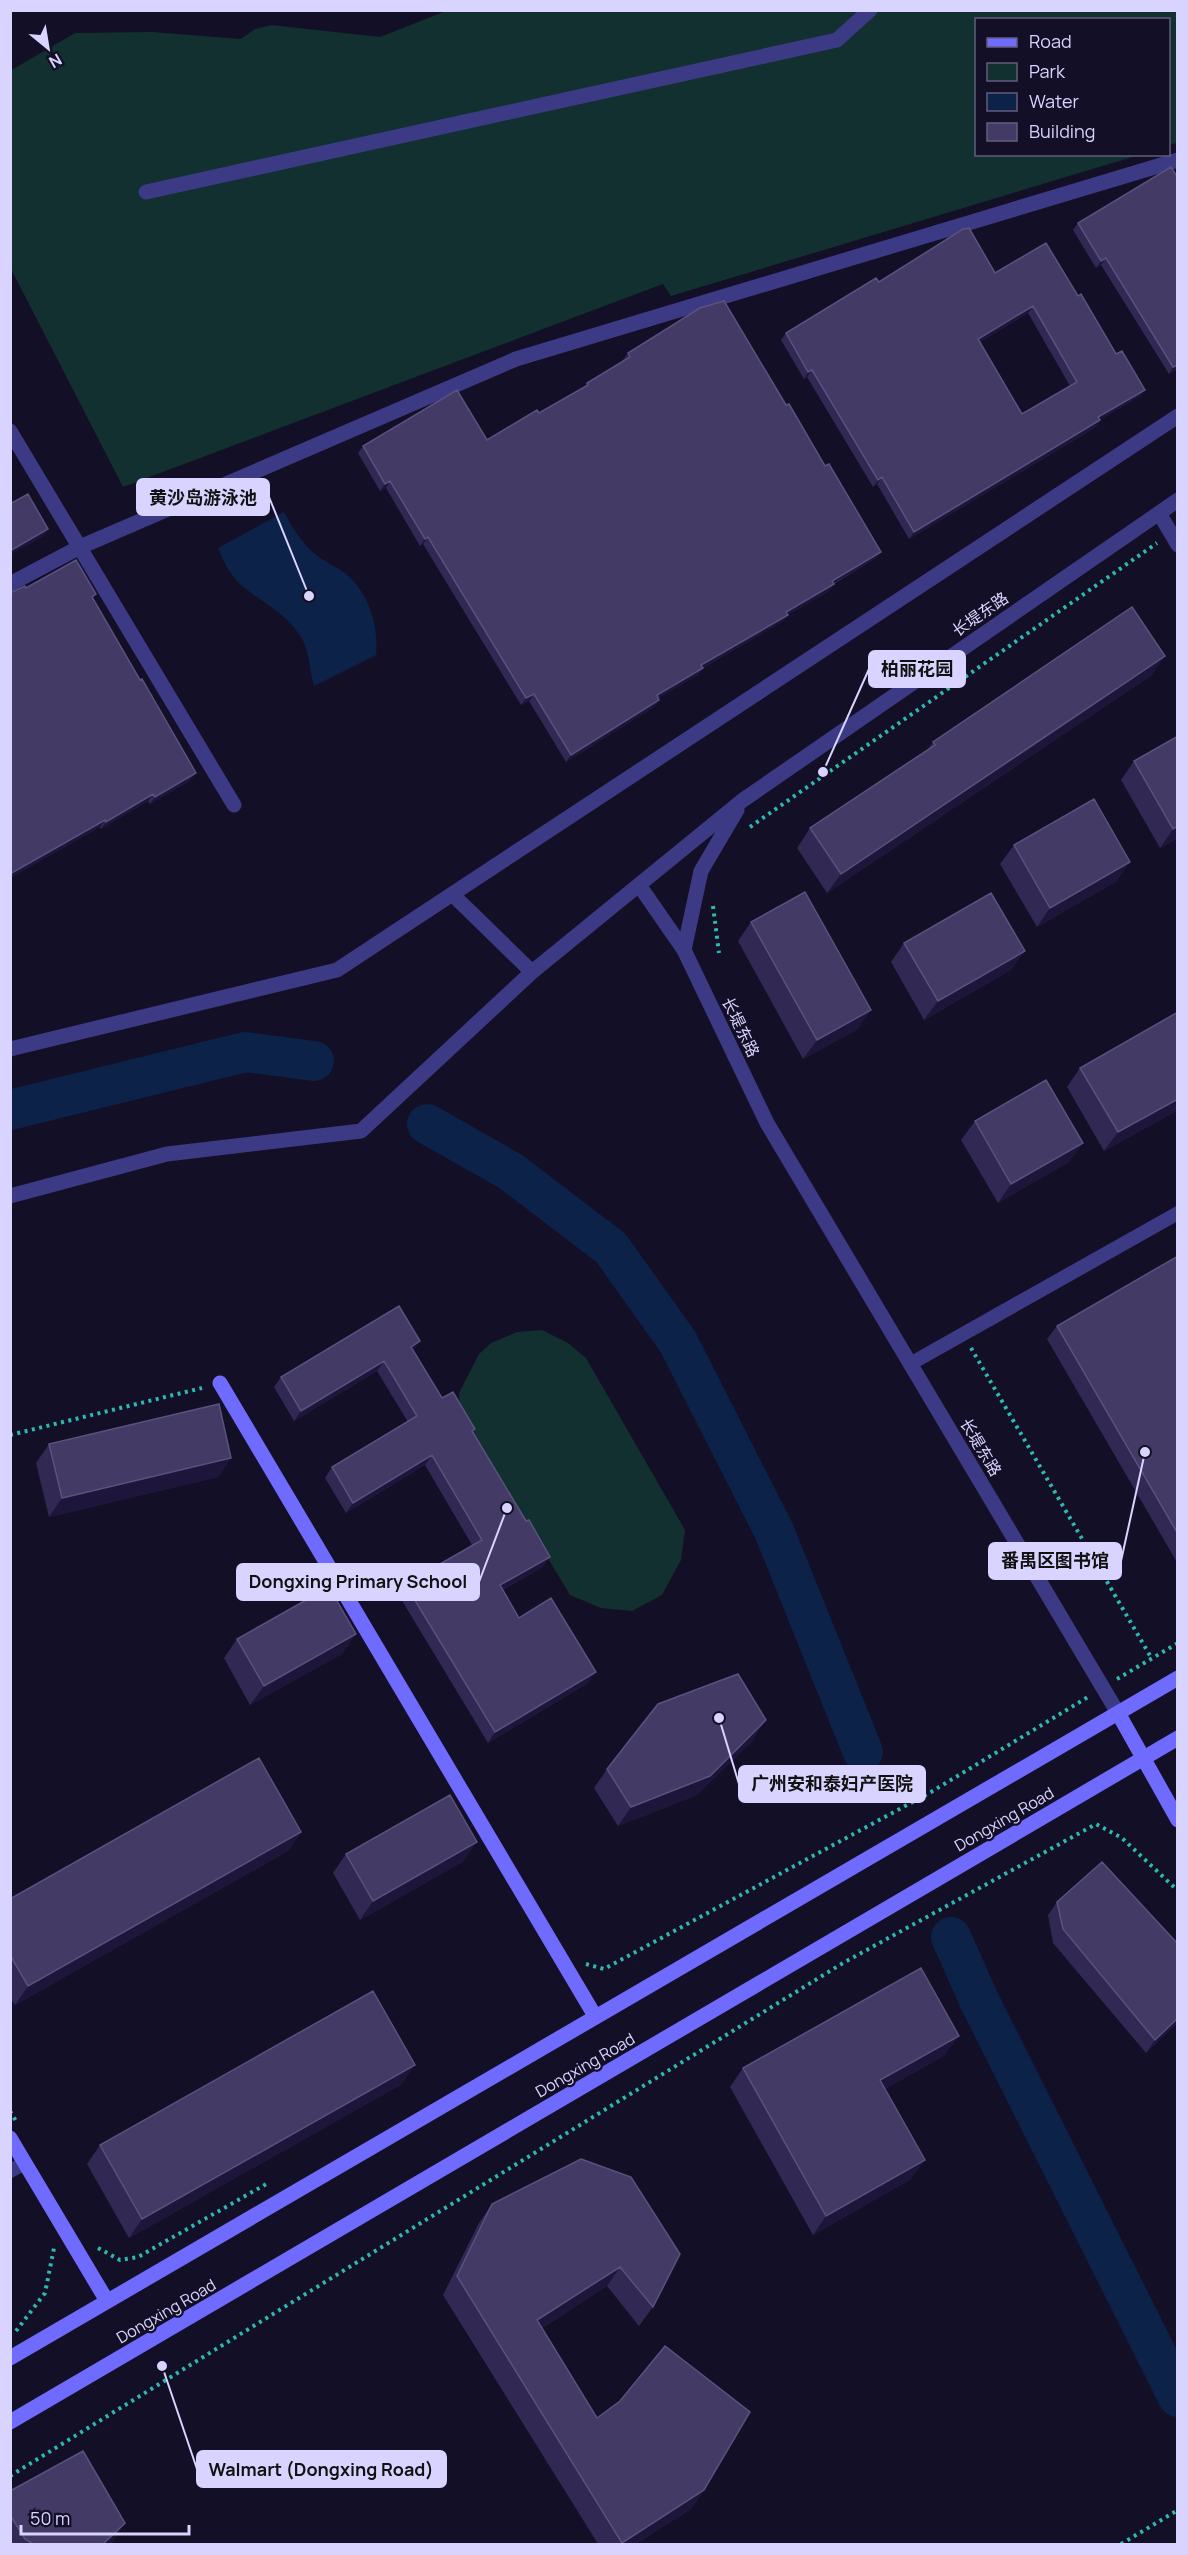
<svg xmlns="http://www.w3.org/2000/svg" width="1188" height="2555" font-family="Manrope,'Noto Sans SC',sans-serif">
<rect width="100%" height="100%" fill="#130f26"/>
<!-- green -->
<path fill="#12302f" d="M446,11H1177V143L1169,145L1168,20H976V154L1139,155L671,296L663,284L123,487L11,269L10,71L75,33L152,32L241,39L255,29L271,25L380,37Z
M542,1330L568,1343L586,1358L685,1530L681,1560L662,1595L632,1611L601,1608L570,1595L460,1412L459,1393L479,1354L491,1343L517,1332Z"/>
<!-- water -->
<path fill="#0c2248" d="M284,512C292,527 301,542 314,553C324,562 336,566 346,574C369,593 379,626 376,655L314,686C309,669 310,652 301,637C287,614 266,605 246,589C232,579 224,563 218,548Z"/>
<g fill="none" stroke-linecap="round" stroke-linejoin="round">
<!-- river -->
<path stroke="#0c2248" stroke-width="40" d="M10,1110L245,1052L314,1061
M427,1124L510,1171L611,1248L678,1342L774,1531L863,1752
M951,1937L979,2000L1178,2397"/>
<!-- path -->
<path stroke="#2fb8b0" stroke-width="4" stroke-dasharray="3 4.5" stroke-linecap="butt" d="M750,827L1157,543
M713,906L719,953
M971,1348L1152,1659
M10,1435L202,1388
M1117,1679L1178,1643
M586,1964L604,1969L931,1792L1088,1697
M10,2111L16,2121
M98,2248L120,2260L138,2257L268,2183
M16,2331L45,2293L54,2248
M10,2476L843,1963L1096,1824L1122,1838L1175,1888
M1121,2544L1178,2510"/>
<!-- lane -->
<path stroke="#3d3a85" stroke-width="14" d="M910,1364L1178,1213
M10,2171L25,2163"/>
<!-- street -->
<path stroke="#3d3a85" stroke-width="15" d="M146,192L837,40L870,10
M10,431L234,805
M1159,513L1178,545
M10,584L80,547L516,359L1178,160
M639,885L684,950L767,1123L1118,1713
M452,894L532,972
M684,950L701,871L737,810
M10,1049L337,970L1178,416
M10,1196L167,1154L361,1131L532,972L743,800L1178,500"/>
<!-- secondary -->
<path stroke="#6f6bff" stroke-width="15" d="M220,1383L595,2016
M1118,1713L1178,1820
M10,2138L107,2301
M10,2358L1178,1678
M10,2422L1178,1738"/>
</g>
<!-- wall -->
<path fill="#312854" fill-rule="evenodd" d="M1178,178V369L1169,374L1101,265L1096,268L1073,230L1078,223Z
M995,273L1078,296L1116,354L1145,390L1140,396L1100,420L1096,427L909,539L877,484L873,487L807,377L804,379L781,340L786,333L879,282ZM1028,313L1070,386L1022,414L980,342Z
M628,353L786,405L881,552L876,558L834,584L829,591L786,616L783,621L703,668L698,675L658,698L659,700L654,707L566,762L529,701L521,705L423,544L420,546L386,488L380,491L358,453L363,446L487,440L539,413L584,387L587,383L624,361L623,360Z
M26,588L93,599L191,780L150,804L148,801L101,829L100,827L10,878V593Z
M1152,675L827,893L797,848L810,828L928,749L933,742Z
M1178,736V838L1160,848L1121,780L1134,761Z
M1014,845L1117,881L1037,927L1000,864Z
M751,922L858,1029L803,1059L738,941Z
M904,943L1011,970L924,1020L891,962Z
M1080,1068L1178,1110L1104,1151L1067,1087Z
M975,1121L1069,1162L998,1203L961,1140Z
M1178,1256V1564L1047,1339L1057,1326Z
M413,1350L442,1398L473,1432L543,1567L502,1590L519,1618L588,1683L488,1743L398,1594L405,1584L472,1545L425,1465L346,1513L325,1478L332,1467L408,1422L377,1371L294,1421L274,1387L281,1377Z
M49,1444L231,1458L218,1477L49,1517L36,1463Z
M237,1639L342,1654L250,1705L224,1658Z
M753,1740L697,1795L618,1826L594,1788L607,1769Z
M301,1832L288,1851L15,2005L10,1998V1899Z
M346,1854L464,1861L360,1920L333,1873Z
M1057,1902L1178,2022L1146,2053L1053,1943L1048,1915Z
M945,2055L885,2089L911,2179L813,2235L730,2087L743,2068Z
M402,2084L129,2238L87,2164L100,2145Z
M581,2159L653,2307L639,2326L607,2286L542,2328L597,2418L704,2490L691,2509L636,2544H598L443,2295L479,2223L492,2204Z
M10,2491L125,2523L110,2544H10Z"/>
<!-- shaded-wall -->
<path fill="#1d163a" d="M1106,258L1101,265L1096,268L1101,261Z
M1033,306L1028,313L973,346L978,339Z
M1178,365V369L1169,374L1173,367Z
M812,370L807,377L804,379L808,372Z
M1145,390L1140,396L1094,424L1098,417Z
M1100,420L1096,427L909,539L914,532Z
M882,477L877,484L873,487L878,480Z
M390,481L386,488L380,491L385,484Z
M48,529L44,536L10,555V551Z
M428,537L423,544L420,546L425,539Z
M881,552L876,558L827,587L832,581Z
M834,584L829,591L786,616L783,621L696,672L701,665L786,612Z
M1165,656L1152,675L827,893L841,874Z
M703,668L698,675L652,702L657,695Z
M534,694L529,701L521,705L526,698Z
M659,700L654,707L566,762L571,755Z
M196,773L191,780L150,804L155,797Z
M153,794L148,801L101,829L106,822Z
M105,820L100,827L10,878V874Z
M1178,826V838L1160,848L1173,829Z
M1130,862L1117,881L1037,927L1050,908Z
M1025,951L1011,970L924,1020L938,1001Z
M871,1010L858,1029L803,1059L817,1040Z
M1178,1099V1110L1104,1151L1118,1132Z
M1083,1143L1069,1162L998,1203L1011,1184Z
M420,1341L413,1351L411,1347Z
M384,1361L377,1371L294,1421L301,1411Z
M432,1455L425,1465L346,1513L353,1503Z
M231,1458L218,1477L49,1517L62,1498Z
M550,1557L543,1567L492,1595L500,1585Z
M356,1634L342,1654L250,1705L264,1686Z
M596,1672L588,1683L488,1743L495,1732Z
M766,1720L753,1740L697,1795L618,1826L631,1807Z
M301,1832L288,1851L15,2005L28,1986Z
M477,1842L464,1861L360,1920L373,1901Z
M1178,2018V2022L1146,2053L1155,2040Z
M959,2036L945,2055L867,2099L880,2080Z
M415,2065L402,2084L129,2238L142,2219Z
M925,2160L911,2179L813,2235L826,2216Z
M620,2267L607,2286L524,2339L537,2320Z
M704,2490L691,2509L636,2544H621Z
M125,2523L112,2543L110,2544H103Z"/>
<!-- building -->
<path fill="#433a66" stroke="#5a527e" stroke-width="1.5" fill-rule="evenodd" d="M1171,167L1178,178V365L1173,367L1106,258L1101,261L1078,223Z
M969,228L995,273L1046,243L1078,296L1081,294L1116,354L1122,351L1145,390L1098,417L1100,420L914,532L882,477L878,480L812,370L808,372L786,333L876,278L879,282L963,229ZM1033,306L1077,382L1022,414L978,339Z
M724,301L786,405L789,404L825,466L829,464L881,552L832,581L834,584L786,612L788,615L701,665L703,668L657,695L659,700L571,755L534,694L526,698L428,537L425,539L390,481L385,484L363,446L457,390L487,440L537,410L539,413L588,385L587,383L630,357L628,353L700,308Z
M28,494L48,529L10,551V504Z
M76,560L96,594L92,597L140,680L142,679L196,773L155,797L153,794L106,822L105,820L10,874V593L25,586L26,588Z
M1132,607L1165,656L841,874L810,828L935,745L933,742Z
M1178,736V826L1173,829L1134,761Z
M1094,799L1130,862L1050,908L1014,845Z
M805,892L871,1010L817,1040L751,922Z
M991,893L1025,951L938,1001L904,943Z
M1178,1012V1099L1118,1132L1080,1068Z
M1046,1080L1083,1143L1011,1184L975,1121Z
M1178,1256V1534L1057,1326Z
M399,1306L420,1341L411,1347L442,1398L453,1392L475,1429L472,1431L526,1521L529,1520L550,1557L500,1585L519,1618L551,1598L596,1672L495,1732L405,1584L482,1540L432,1455L353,1503L332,1467L417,1416L384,1361L301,1411L281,1377Z
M219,1404L231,1458L62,1498L49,1444Z
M329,1587L356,1634L264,1686L237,1639Z
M738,1674L766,1720L710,1776L631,1807L607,1769L658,1704Z
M259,1758L301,1832L28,1986L10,1955V1899Z
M450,1795L477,1842L373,1901L346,1854Z
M1102,1862L1178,1944V2018L1155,2040L1063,1929L1057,1902Z
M921,1968L959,2036L880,2080L925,2160L826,2216L743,2068Z
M373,1991L415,2065L142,2219L100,2145Z
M581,2159L631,2177L680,2254L653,2307L620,2267L537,2320L597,2418L620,2401L665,2346L750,2412L704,2490L622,2543L457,2276L492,2204Z
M83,2451L125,2523L103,2544H33L25,2539L10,2515V2491Z"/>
<g text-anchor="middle" stroke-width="4.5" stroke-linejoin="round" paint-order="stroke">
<!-- street labels -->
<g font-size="16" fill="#d9d4ff" stroke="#130f26">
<text transform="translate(980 614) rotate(-35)" y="6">长堤东路</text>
<text transform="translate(741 1027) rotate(64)" y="6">长堤东路</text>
<text transform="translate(981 1447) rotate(59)" y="6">长堤东路</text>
<text transform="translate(1004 1819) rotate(-30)" y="6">Dongxing Road</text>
<text transform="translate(585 2065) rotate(-30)" y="6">Dongxing Road</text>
<text transform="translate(166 2311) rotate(-30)" y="6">Dongxing Road</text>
</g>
</g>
<!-- callouts -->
<path fill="none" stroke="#d9d4ff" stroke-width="2" d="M309 596L269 497M823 772L869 669M1145 1452L1121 1561M507 1508L479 1582M719 1718L739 1784M162 2366L197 2469"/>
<g fill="#d9d4ff" stroke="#130f26" stroke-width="2">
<circle cx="309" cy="596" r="6"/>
<circle cx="823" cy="772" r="6"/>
<circle cx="1145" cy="1452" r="6"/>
<circle cx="507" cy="1508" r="6"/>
<circle cx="719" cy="1718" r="6"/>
<circle cx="162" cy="2366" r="6"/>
</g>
<g fill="#d9d4ff" stroke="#d9d4ff" stroke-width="2">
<rect x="137" y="479" width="132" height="36" rx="6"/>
<rect x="869" y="651" width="96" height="36" rx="6"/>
<rect x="989" y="1543" width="132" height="36" rx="6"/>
<rect x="237" y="1564" width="242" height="36" rx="6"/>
<rect x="739" y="1766" width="186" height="36" rx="6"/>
<rect x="197" y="2451" width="249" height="36" rx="6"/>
</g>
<g font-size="18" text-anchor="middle" font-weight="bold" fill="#111">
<text x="203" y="504">黄沙岛游泳池</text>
<text x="917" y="675">柏丽花园</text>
<text x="1055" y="1567">番禺区图书馆</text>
<text x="358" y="1588">Dongxing Primary School</text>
<text x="832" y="1790">广州安和泰妇产医院</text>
<text x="321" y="2476">Walmart (Dongxing Road)</text>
</g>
<!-- border -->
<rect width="1188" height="2555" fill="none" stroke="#d9d4ff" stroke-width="24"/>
<!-- legend -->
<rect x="975" y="18" width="195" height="138" fill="#130f26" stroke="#625e7d" stroke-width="1.5"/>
<rect x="987" y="38" width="30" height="9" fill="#6f6bff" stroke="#625e7d" stroke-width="1.5"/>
<text x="1029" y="48" font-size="18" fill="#d9d4ff">Road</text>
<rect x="987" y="63" width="30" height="18" fill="#12302f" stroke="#625e7d" stroke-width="1.5"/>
<text x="1029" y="78" font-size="18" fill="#d9d4ff">Park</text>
<rect x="987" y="93" width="30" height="18" fill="#0c2248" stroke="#625e7d" stroke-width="1.5"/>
<text x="1029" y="108" font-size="18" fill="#d9d4ff">Water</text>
<rect x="987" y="123" width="30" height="18" fill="#433a66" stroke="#625e7d" stroke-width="1.5"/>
<text x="1029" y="138" font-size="18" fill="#d9d4ff">Building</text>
<!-- north arrow -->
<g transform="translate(48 48) rotate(150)" stroke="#130f26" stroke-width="4.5" paint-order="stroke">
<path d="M0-4.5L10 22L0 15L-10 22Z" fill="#d9d4ff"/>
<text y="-9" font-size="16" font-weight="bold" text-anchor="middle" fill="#d9d4ff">N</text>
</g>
<!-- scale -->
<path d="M21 2525v9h168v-9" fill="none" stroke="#d9d4ff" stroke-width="3"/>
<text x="30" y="2525" font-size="18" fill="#d9d4ff" stroke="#130f26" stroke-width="4.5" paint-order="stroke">50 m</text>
</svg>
